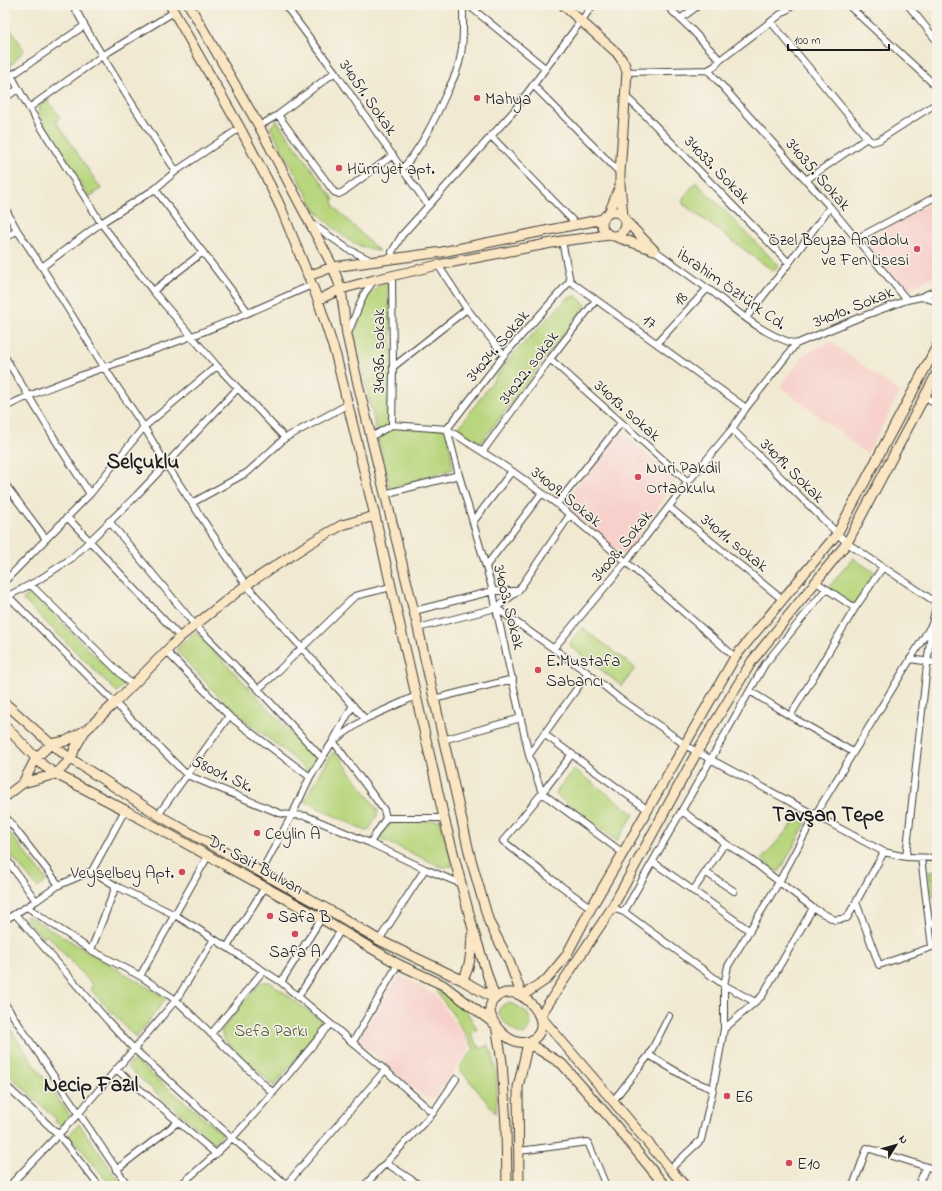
<svg xmlns="http://www.w3.org/2000/svg" width="942" height="1191" font-family="'Indie Flower',sans-serif">
<rect width="100%" height="100%" fill="#f7f3e8"/>
<filter id="ink" filterUnits="userSpaceOnUse"><feTurbulence type="fractalNoise" baseFrequency=".025" numOctaves="2"/><feDisplacementMap in="SourceGraphic" scale="8" xChannelSelector="R" yChannelSelector="G"/><feConvolveMatrix kernelMatrix="1 2 1 2 8 2 1 2 1" color-interpolation-filters="sRGB"/></filter>
<filter id="wash" filterUnits="userSpaceOnUse"><feTurbulence type="fractalNoise" baseFrequency=".012" numOctaves="4" result="noise"/><feDisplacementMap in="SourceGraphic" scale="16" xChannelSelector="R" yChannelSelector="G"/><feGaussianBlur stdDeviation="0.9" result="paint"/><feColorMatrix in="noise" values="0 0 0 0 0 0 0 0 0 0 0 0 0 0 0 0 0 1.4 0 .05"/><feComposite in="paint" operator="in"/></filter>
<g filter="url(#wash)">
<rect width="100%" height="100%" fill="#f1e9d1"/>
<!-- built -->
<path fill="#f7d0cb" d="M927,205L936,207L937,210V275L906,290L866,245L870,238Z
M831,342L900,393L867,454L780,386L805,354Z
M619,431L677,480L624,556L563,504Z
M400,975L435,995L465,1037L470,1049L435,1097L431,1098H426L363,1045L361,1042L360,1036Z"/>
<!-- green -->
<path fill="#b8d67d" stroke="#6a794c" d="M5,20L24,50L12,64L8,65L5,59Z
M47,100L60,117L56,121L101,189L89,197L39,114L40,105Z
M277,121L333,198L334,207L379,251C370,249 361,247 352,242C343,237 322,218 315,209L270,127Z
M696,182L778,265L773,271L683,204V198Z
M383,282L388,284L393,367L392,425L447,429L453,469L390,489L354,335L368,296Z
M576,296L586,305L481,443L458,429L509,359L568,298Z
M853,558L875,573L854,605L828,588Z
M30,591L124,685L117,692L23,600Z
M582,627L635,668L622,686L570,646V643Z
M196,632L316,759L308,772L292,757L229,707L176,650Z
M333,752L337,753L377,809L378,814L369,830L366,831L304,801Z
M574,769L634,814L617,841L555,794Z
M797,819L806,823L780,871H775L762,859Z
M440,820L453,866L442,867L383,840L380,837L385,826L398,822Z
M5,827L47,880L38,888L5,848Z
M937,871V897H933L929,872Z
M28,916L166,998L136,1038L91,990L92,984L48,936L42,937L26,920V917Z
M261,982H270L322,1021L323,1025L274,1086L224,1040L221,1031Z
M438,989L451,997L467,1012L477,1029L471,1034L480,1049L488,1045C499,1065 497,1090 496,1113L459,1068L474,1049L454,1016L436,991Z
M508,1003C523,1006 539,1019 525,1034L522,1035C511,1030 485,1010 508,1003Z
M5,1022L70,1116L62,1125L55,1122L56,1119L5,1071Z
M134,1060L223,1134L214,1143L127,1067Z
M79,1124L123,1186H111L75,1141L71,1142L67,1137Z"/>
</g>
<g filter="url(#ink)">
<g fill="none" stroke-linecap="round" stroke-linejoin="round">
<defs>
<path id="street" d="M73,5C104,62 140,117 176,171
M285,5L335,72L402,169L428,205
M468,5L545,68
M666,5L692,30L720,60
M848,5L937,87
M908,5L937,41
M680,19L699,5
M771,22L869,140L872,142L879,140L937,103
M5,64L29,108L101,223L153,291L217,366L285,438L347,405
M708,70L830,207L907,300
M627,72L708,70L715,66L720,60L793,5
M5,80L84,26
M533,85L620,173
M625,96L645,115L789,263
M5,98L18,89
M29,108L102,56L174,12
M278,115L334,192L339,194L343,192L393,155
M259,126L278,115L335,72
M491,136L576,224
M402,169C422,147 435,119 447,92C453,80 459,68 461,54C464,38 463,21 463,5
M806,180L867,138
M155,189L248,312
M5,208L17,230L42,267L104,367L144,427L166,464L246,585L365,719
M312,224L348,249L372,261
M5,239L17,230
M856,239L937,196
M562,241L570,281L746,408
M654,250C674,264 694,279 714,293C739,313 765,336 796,344
M393,259L392,252L402,235L513,112L593,5
M438,265L467,309L504,355
M42,267L101,223L155,189L176,171L240,128
M392,276L393,367L392,425
M937,290L921,297L937,301
M153,291L203,252
M746,318L789,263L830,207
M348,333L364,294L374,280
M657,343L707,289
M5,357L59,446L90,494
M550,359L688,482
M393,367L467,309
M925,395L937,406
M5,407C65,378 130,360 192,336C232,321 272,302 312,285
M447,429L459,475L493,591L496,608L529,755L542,793
M447,429L504,355L570,281
M732,429L847,543L937,603
M371,437L392,425L447,429L512,471L557,504L626,562L735,657
M483,451L550,359L596,300
M5,484L46,539
M384,494L459,475
M192,503L248,472L285,438
M557,504L621,423
M669,507L783,600
M68,518L180,637
M109,521L195,625L258,689L322,758
M473,522L512,471
M486,566L542,493
M5,581L90,494L144,427L217,366
M816,582L855,608
M31,585L132,685
M5,593L187,775L279,813C288,816 297,814 306,816L370,843L425,869L462,884
M8,596L37,581L72,558L136,496L238,388
M496,608L518,591L570,515
M414,611L493,591H518
M418,628L496,608L588,673L620,699L661,727L685,745L697,752L884,852L906,857L937,858
M554,648L626,562L688,482L732,429L746,408L796,344L858,318L907,300L921,297
M166,651L229,716L310,777
M910,659L937,663
M258,689L272,677L355,596L391,587
M750,691L790,716L853,752
M434,699L513,679
M353,705L333,741L384,810L386,818L370,843
M790,716L855,608L883,567
M544,734L648,810
M443,740L521,718
M572,754L542,793L503,841L546,875L591,908
M529,755L588,673
M542,793L623,853
M682,811L725,843L751,860L813,908L835,920L847,918L884,852
M158,815L229,716
M5,816L59,885
M386,818H444
M5,857L36,901
M906,857L927,665L932,624L937,602
M653,862L750,931
M92,871L116,886L175,915L214,939L281,982L385,1070L433,1113
M261,872L292,815L310,777L333,741L365,719L416,696
M705,872L734,891
M693,891L725,843
M856,902L879,965L932,947L921,858
M27,907L91,950L140,976L176,1000L273,1093
M612,908L624,912L724,985L755,1002
M624,912L765,664L826,589
M15,914L108,1021L133,1048L232,1138L288,1186
M5,920L36,901L59,885L92,871L125,810
M929,924L937,923
M379,940L425,869
M227,947L265,887
M91,950L116,886
M140,976L208,856
M281,982L321,919
M298,997L341,930
M5,1004L128,1186
M724,1029L762,996L813,908
M211,1034L263,971
M353,1042L398,964
M649,1055L690,1080L713,1089
M116,1069L216,1154
M5,1085L58,1134L99,1186
M613,1101L649,1055L669,1016
M519,1151L588,1142L606,1186
M386,1163L421,1186
M670,1169L701,1140L713,1089L724,1029V985L728,966L779,882L815,815L932,624
M116,1170L178,1122
M9,1186L79,1113L176,1000L214,939
M179,1186C197,1171 214,1156 231,1139C266,1103 298,1063 330,1024
M285,1186L385,1070
M364,1186L433,1113L456,1079
M853,1186L867,1148L937,1170
M918,1186L926,1167"/>
<path id="secondary" d="M170,5L240,128L269,183L281,208L318,300L336,356L375,516L444,818L473,929L495,999
M189,5L259,126L333,267L341,289L347,335L358,384L418,628L470,856L489,922L509,961L522,996L547,979L566,956L591,908L623,853L735,657L837,534L937,346
M563,5L617,53L624,63L627,72L620,173V184L623,216
M602 224a12 12 0 1 1 24 0a12 12 0 1 1-24 0Z
M609,213L620,186
M625,220L652,248
M614,236L654,250
M308,276L333,267L442,252L603,219
M318,300L341,289L374,280L438,265L562,241L610,235
M5,703L51,744L71,759L158,815L336,914L379,940L462,980L495,999
M5,726L36,758L44,766L56,774L125,810L310,912L398,964L443,985L496,1025L502,1062L506,1126L507,1186
M23,783L36,758L51,744L66,741L84,731
M5,797L23,783L56,774L71,759L75,748L85,731L115,703L180,637L246,585L312,542L342,525L375,516
M462,980C471,968 471,950 472,935
M505,993C509,993 513,992 517,994C532,999 550,1023 536,1037C517,1056 484,1022 491,1004C493,998 499,995 505,993Z
M519,1186L518,1087L528,1043L562,1064L607,1115L665,1186
M685,1186L670,1169L613,1101L540,1016L612,908L697,752L752,661L847,543L937,373"/>
</defs>
<!-- street casing -->
<use href="#street" stroke="#3c3b37" stroke-width="8"/>
<!-- secondary casing -->
<use href="#secondary" stroke="#3c3b37" stroke-width="11"/>
<!-- street -->
<use href="#street" stroke="#fff" stroke-width="6"/>
<!-- secondary -->
<use href="#secondary" stroke="#fbe6c4" stroke-width="9"/>
</g>
</g>
<!-- markers -->
<g fill="#d1495b" stroke="#f7f3e8" stroke-width="1.5">
<circle cx="477" cy="98" r="4"/>
<circle cx="339" cy="168" r="4"/>
<circle cx="917" cy="249" r="4"/>
<circle cx="638" cy="477" r="4"/>
<circle cx="538" cy="670" r="4"/>
<circle cx="257" cy="833" r="4"/>
<circle cx="182" cy="872" r="4"/>
<circle cx="270" cy="916" r="4"/>
<circle cx="295" cy="934" r="4"/>
<circle cx="727" cy="1096" r="4"/>
<circle cx="789" cy="1163" r="4"/>
</g>
<g text-anchor="middle" stroke-width="3" stroke-linejoin="round" paint-order="stroke">
<!-- street labels -->
<g font-size="17" fill="#1c1c1c" stroke="#f7f3e8">
<text transform="translate(369 97) rotate(55)" y="6">34051. Sokak</text>
<text transform="translate(718 169) rotate(46)" y="6">34033. Sokak</text>
<text transform="translate(819 174) rotate(49)" y="6">34035. Sokak</text>
<text transform="translate(732 288) rotate(35)" y="6">İbrahim Öztürk Cd.</text>
<text transform="translate(680 298) rotate(-47)" y="6">18</text>
<text transform="translate(853 306) rotate(-22)" y="6">34010. Sokak</text>
<text transform="translate(650 321) rotate(35)" y="6">17</text>
<text transform="translate(497 345) rotate(-50)" y="6">34024. Sokak</text>
<text transform="translate(378 351) rotate(-90)" y="6">34036. sokak</text>
<text transform="translate(528 367) rotate(-53)" y="6">34022. sokak</text>
<text transform="translate(628 410) rotate(42)" y="6">34013. sokak</text>
<text transform="translate(793 470) rotate(45)" y="6">34019. Sokak</text>
<text transform="translate(567 496) rotate(39)" y="6">34009. Sokak</text>
<text transform="translate(735 542) rotate(39)" y="6">34011. sokak</text>
<text transform="translate(621 545) rotate(-51)" y="6">34008. Sokak</text>
<text transform="translate(510 607) rotate(76)" y="6">34003. Sokak</text>
<text transform="translate(223 773) rotate(25)" y="6">58001. Sk.</text>
<text transform="translate(256 864) rotate(29)" y="6">Dr. Sait Bulvarı</text>
</g>
<!-- poi labels -->
<g font-size="17" fill="#1c1c1c" stroke="#f7f3e8" text-anchor="start">
<text x="485" y="104">Mahya</text>
<text x="347" y="174">Hürriyet apt.</text>
<text x="909" y="245" text-anchor="end">Özel Beyza Anadolu<tspan x="909" dy="20">ve Fen Lisesi</tspan></text>
<text x="646" y="473">Nuri Pakdil<tspan x="646" dy="20">Ortaokulu</tspan></text>
<text x="546" y="666">E.Mustafa<tspan x="546" dy="20">Sabancı</tspan></text>
<text x="265" y="839">Ceylin A</text>
<text x="174" y="878" text-anchor="end">Veyselbey Apt.</text>
<text x="278" y="922">Safa B</text>
<text x="295" y="957" text-anchor="middle">Safa A</text>
<text x="735" y="1102">E6</text>
<text x="797" y="1169">E10</text>
</g>
<!-- park labels -->
<g font-size="17" fill="#4b5439" stroke="#f7f3e8">
<text x="271" y="1036">Sefa Parkı</text>
</g>
<!-- district labels -->
<g font-size="21" font-weight="bold" fill="#1c1c1c" stroke="#f7f3e8">
<text x="143" y="468">Selçuklu</text>
<text x="828" y="821">Tavşan Tepe</text>
<text x="91" y="1091">Necip Fazıl</text>
</g>
</g>
<!-- margin -->
<rect width="942" height="1191" fill="none" stroke="#f7f3e8" stroke-width="20"/>
<!-- north arrow -->
<g transform="translate(896 1145) rotate(53)" stroke="#f7f3e8" stroke-width="3" paint-order="stroke">
<path d="M0-3L7 15L0 10L-7 15Z" fill="#1c1c1c"/>
<text y="-6" font-size="11" font-weight="bold" text-anchor="middle" fill="#1c1c1c">N</text>
</g>
<!-- scale -->
<path d="M788 44v6h101v-6" fill="none" stroke="#1c1c1c" stroke-width="2"/>
<text x="794" y="44" font-size="12" fill="#1c1c1c" stroke="#f7f3e8" stroke-width="3" paint-order="stroke">100 m</text>
</svg>
